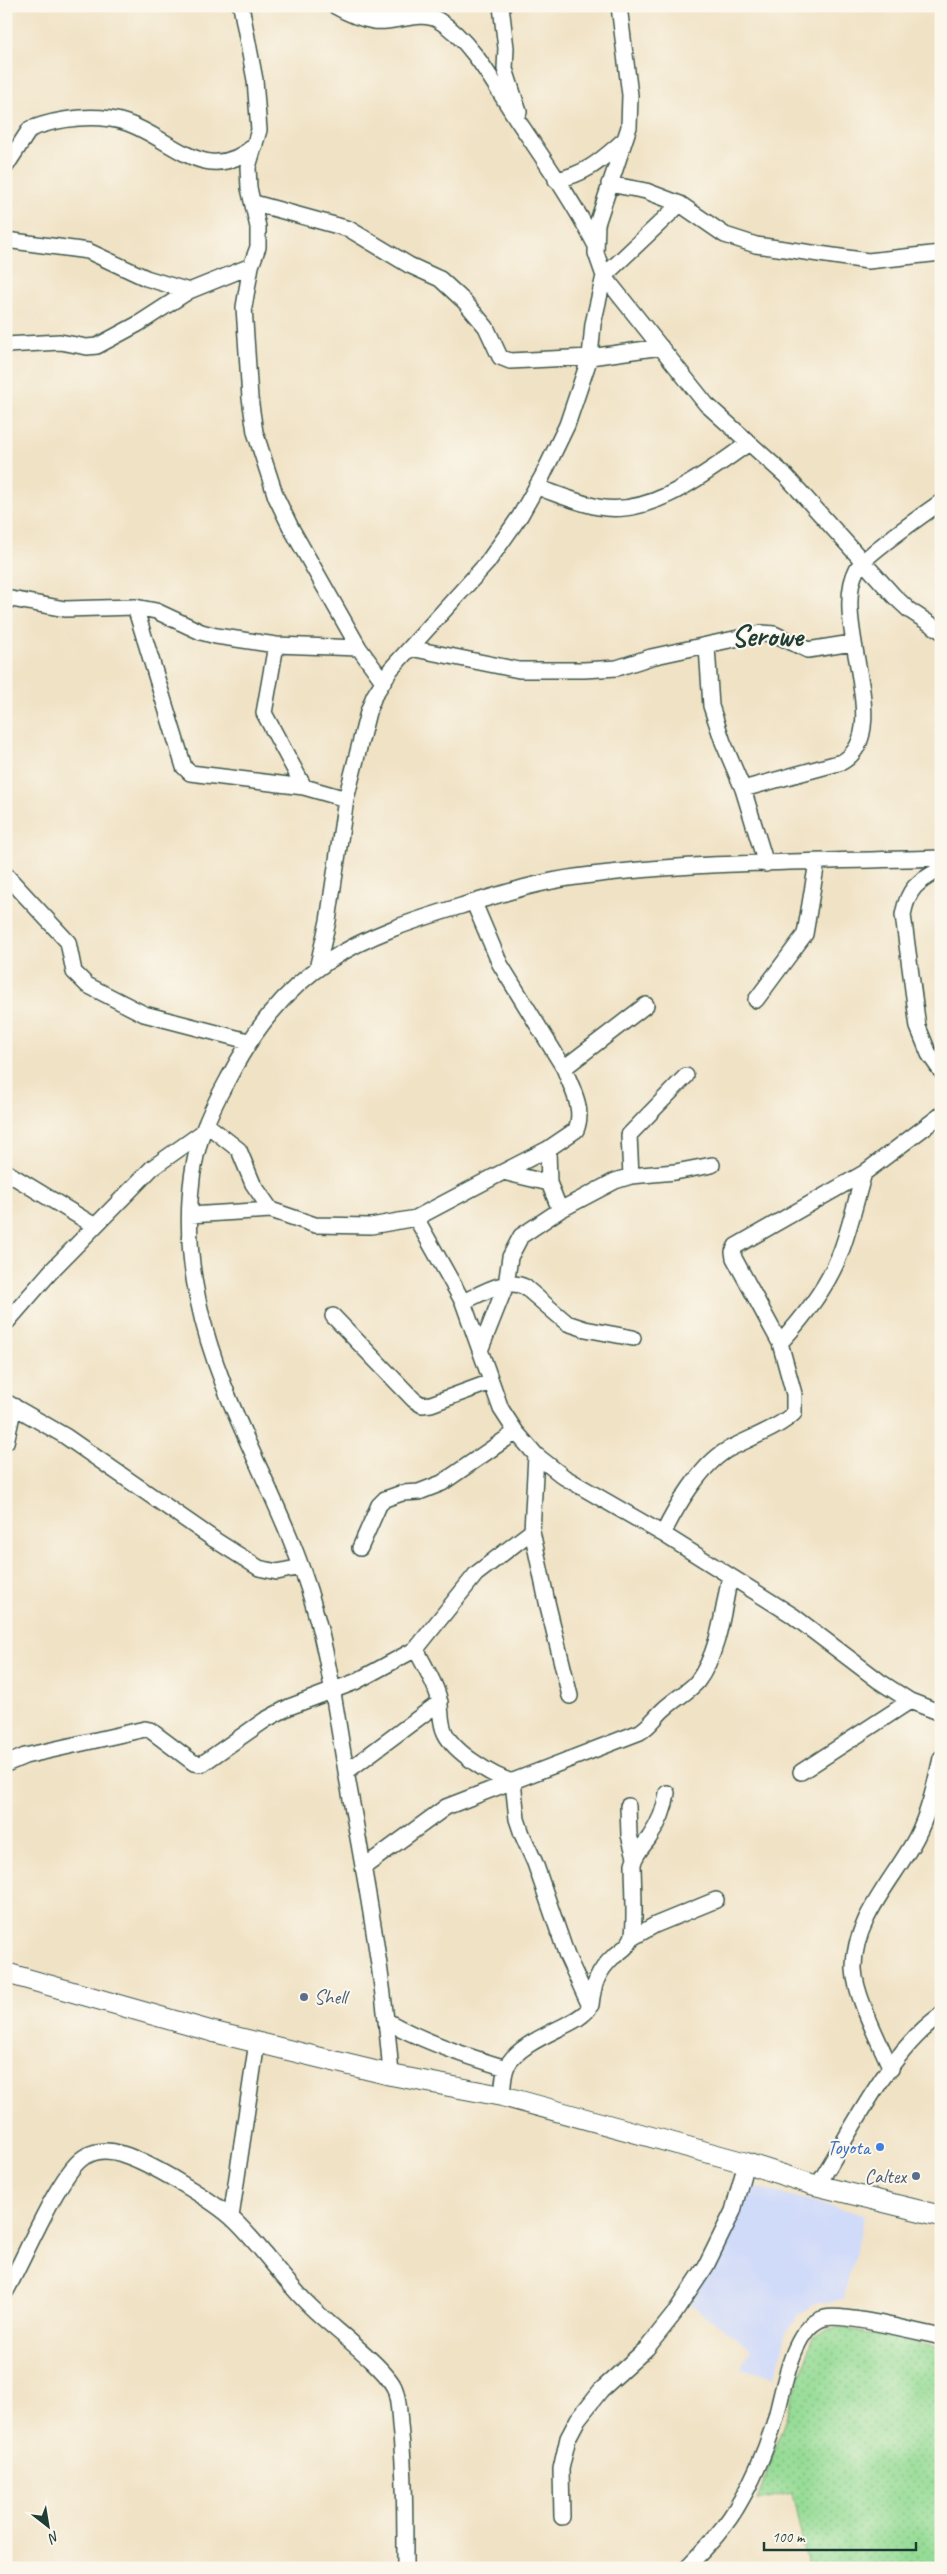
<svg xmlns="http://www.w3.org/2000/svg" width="947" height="2574" font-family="Caveat,sans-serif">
<defs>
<pattern id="grass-dots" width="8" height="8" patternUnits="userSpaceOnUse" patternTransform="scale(1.25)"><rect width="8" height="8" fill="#96dc96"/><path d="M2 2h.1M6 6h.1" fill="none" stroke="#7ab47b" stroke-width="1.8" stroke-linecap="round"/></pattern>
</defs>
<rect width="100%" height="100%" fill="#fbf7ec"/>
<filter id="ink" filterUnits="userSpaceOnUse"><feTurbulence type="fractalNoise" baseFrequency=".02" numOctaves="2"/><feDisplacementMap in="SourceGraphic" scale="10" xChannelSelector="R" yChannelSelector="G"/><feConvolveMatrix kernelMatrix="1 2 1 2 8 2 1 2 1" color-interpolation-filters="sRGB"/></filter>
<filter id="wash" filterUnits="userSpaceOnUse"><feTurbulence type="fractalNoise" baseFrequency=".0096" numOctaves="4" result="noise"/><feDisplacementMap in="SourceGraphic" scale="20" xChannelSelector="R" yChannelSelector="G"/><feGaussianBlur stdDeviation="1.12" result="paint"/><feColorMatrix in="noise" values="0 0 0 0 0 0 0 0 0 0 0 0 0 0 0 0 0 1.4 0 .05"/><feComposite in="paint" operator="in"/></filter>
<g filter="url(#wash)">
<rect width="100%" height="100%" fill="#f0e2c5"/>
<!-- built -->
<path fill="#d0daf9" d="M748,2185L865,2215L843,2300L818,2302L799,2315L787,2331L775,2377L740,2368L751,2348L688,2303Z"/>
<!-- grass -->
<path fill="url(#grass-dots)" stroke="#5a8c65" d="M840,2327L941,2348V2568H803L808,2566L792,2494L757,2501L814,2336Z"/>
</g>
<g filter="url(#ink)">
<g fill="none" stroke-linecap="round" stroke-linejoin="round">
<defs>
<path id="minor" d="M241,6L255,80L259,130L248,167L249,188L258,227V247L251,266L244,307L250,398L255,432L276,497L291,528L359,648L383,681
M335,6C347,13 360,19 374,21C394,24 420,10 438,20C473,41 496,88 518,121C545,161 573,201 595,244
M501,6L506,48L505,69L519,112
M619,6L630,95L629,127L597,224L596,253L604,276L706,404L786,476L894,596L909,610L941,631
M6,166L30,129C59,118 97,113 127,123C173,139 207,188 255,145
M556,180C587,174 601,160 623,141
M609,184L646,191L680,204L725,235L756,245L868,261L941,253
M254,203L349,229L409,265L440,279L464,301L486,327L500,357L510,361L590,357L661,347
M6,240L88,251L146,278L189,291
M6,345L60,342L87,347L97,346L138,324L189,291L251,266
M537,487C557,494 578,503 598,507C652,518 708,471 749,443
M6,598L65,609L135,607L156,611L201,632L216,636L276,645L359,648
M135,607L184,767L190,773L304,787L346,799
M276,645L264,713L304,787
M707,647L711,706L723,742L743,789L766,864
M410,648L519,670H584L617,668L651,657L762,633L774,634L808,650L852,643
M743,789L842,762C896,731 829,620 857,569C865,555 924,514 941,502
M941,869C917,882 908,888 903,915L918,1027L929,1054L941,1071
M6,875L68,942L74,972L87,985L144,1014L248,1041
M474,903L500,964L564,1068
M317,969L328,921L346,799L368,712L374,696L391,669L487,563L520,516L542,477L567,425L590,357L593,324L604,276L680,204
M756,1000L805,934L817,862
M206,1124L239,1150L253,1184L271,1210
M548,1149L549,1183L560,1210
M6,1172L95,1226
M503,1172L548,1149L576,1130C585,1109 571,1087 564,1068L646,1005
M631,1176L629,1135L686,1076
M190,1215L271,1210L315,1225L371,1226L416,1218L503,1172L549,1183
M416,1218L463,1302L501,1409L516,1432L536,1455L564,1477L663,1534L792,1615L879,1681L910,1701L941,1713
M463,1302C481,1294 506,1277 525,1287L567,1323L585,1329L633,1338
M333,1316L414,1400L422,1405L431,1404L491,1382
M6,1323L53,1269L152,1168L203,1132
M780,1343C804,1317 827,1288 840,1254C850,1228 856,1200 864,1173
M481,1348L506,1285L510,1257L521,1236L560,1210L615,1181L631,1176L675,1172L712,1165
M6,1402L65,1436L215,1540L259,1568L277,1572L301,1567
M6,1442L14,1406
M532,1531L547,1602L570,1696
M663,1534C676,1507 701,1465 727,1450C747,1439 779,1428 794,1413V1394L780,1343L734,1258L733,1252L736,1246L864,1173L941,1115
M360,1548L379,1505L385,1499L402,1493L419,1492L442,1483L516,1432
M416,1649C423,1664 433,1679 438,1695C442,1707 439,1721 445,1733C454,1752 493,1777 513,1782
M6,1764L25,1756L145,1729L150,1730L194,1763L202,1764L265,1720L289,1707L355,1682L416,1649L476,1574L532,1531L536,1455
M346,1772L440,1702
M801,1772L910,1701
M628,1806L629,1835L635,1857
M364,1867L446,1807L640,1732C651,1725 655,1717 664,1709C675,1699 688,1692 697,1682C719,1653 723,1610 730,1576
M632,1938L655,1925L716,1900
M591,2005C593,1985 598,1971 613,1957C620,1952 629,1946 632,1938C636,1928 633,1879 633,1864C635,1854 643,1846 649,1838C658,1825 665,1809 667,1793
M387,2021C424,2042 465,2056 506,2068
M891,2069C880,2043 855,1996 854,1969C853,1920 894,1879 916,1838C929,1813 935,1785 941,1758
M391,2075C384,1975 365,1876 347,1777C337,1720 330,1663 314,1607C285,1502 220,1408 198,1300C187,1249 185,1188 201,1137C208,1117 218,1097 228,1079C252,1033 282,992 327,962C367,935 415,920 461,906C499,895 537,882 576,877C696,861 820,862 941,858
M502,2096C503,2087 503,2074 507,2066C523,2036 583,2025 590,2006L567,1956L535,1863L522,1834L517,1819L513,1782
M818,2185C851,2132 889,2051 941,2015
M231,2217L257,2042
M6,2291C23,2262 61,2168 86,2156C97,2150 110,2150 122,2154C149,2162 216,2202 235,2221C262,2247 283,2280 310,2306C330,2326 383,2365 394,2387C399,2398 399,2413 400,2425C405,2472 405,2520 405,2568
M562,2517L561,2469L568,2438L578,2419L601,2390L647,2348L674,2314L706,2266L733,2211L746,2163
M686,2568C707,2547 727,2526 741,2500C754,2478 765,2451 773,2427C783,2398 790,2326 825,2318C843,2313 918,2332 941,2337"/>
<path id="major" d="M6,1973L214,2032L391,2075L502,2096L746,2163L811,2184L941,2216"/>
</defs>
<!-- minor casing -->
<use href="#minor" stroke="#3e564a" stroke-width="18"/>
<!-- major casing -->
<use href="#major" stroke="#3e564a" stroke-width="22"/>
<!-- minor -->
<use href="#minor" stroke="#fff" stroke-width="15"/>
<!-- major -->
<use href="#major" stroke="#fff" stroke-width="20"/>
</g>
</g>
<!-- markers -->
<g fill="#5c6f8a" stroke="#fbf7ec" stroke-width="2">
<circle cx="304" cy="1997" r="5"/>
<circle cx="916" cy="2176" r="5"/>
</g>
<circle fill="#3f7fe0" stroke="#fbf7ec" stroke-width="2" cx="880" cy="2147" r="5"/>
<g text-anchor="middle" stroke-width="4" stroke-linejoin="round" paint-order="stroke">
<!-- service labels -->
<g font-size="20" fill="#4e5e75" stroke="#fbf7ec" text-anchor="start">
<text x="314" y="2004">Shell</text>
<text x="906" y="2183" text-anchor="end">Caltex</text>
</g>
<!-- shop labels -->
<g font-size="20" fill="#366cbe" stroke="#fbf7ec" text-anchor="end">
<text x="870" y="2154">Toyota</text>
</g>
<!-- town labels -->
<g font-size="30" font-weight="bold" fill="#1f3d34" stroke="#fbf7ec">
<text x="767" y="646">Serowe</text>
</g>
</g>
<!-- margin -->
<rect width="947" height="2574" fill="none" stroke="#fbf7ec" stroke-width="25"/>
<!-- north arrow -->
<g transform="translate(48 2526) rotate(149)" stroke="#fbf7ec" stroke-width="4" paint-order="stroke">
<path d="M0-4L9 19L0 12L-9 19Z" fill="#1f3d34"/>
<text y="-8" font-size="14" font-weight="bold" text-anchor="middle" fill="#1f3d34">N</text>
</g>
<!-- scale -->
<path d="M764 2542v8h152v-8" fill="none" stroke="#1f3d34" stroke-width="2.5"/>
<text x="772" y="2542" font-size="15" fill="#1f3d34" stroke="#fbf7ec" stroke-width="4" paint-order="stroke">100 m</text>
</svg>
